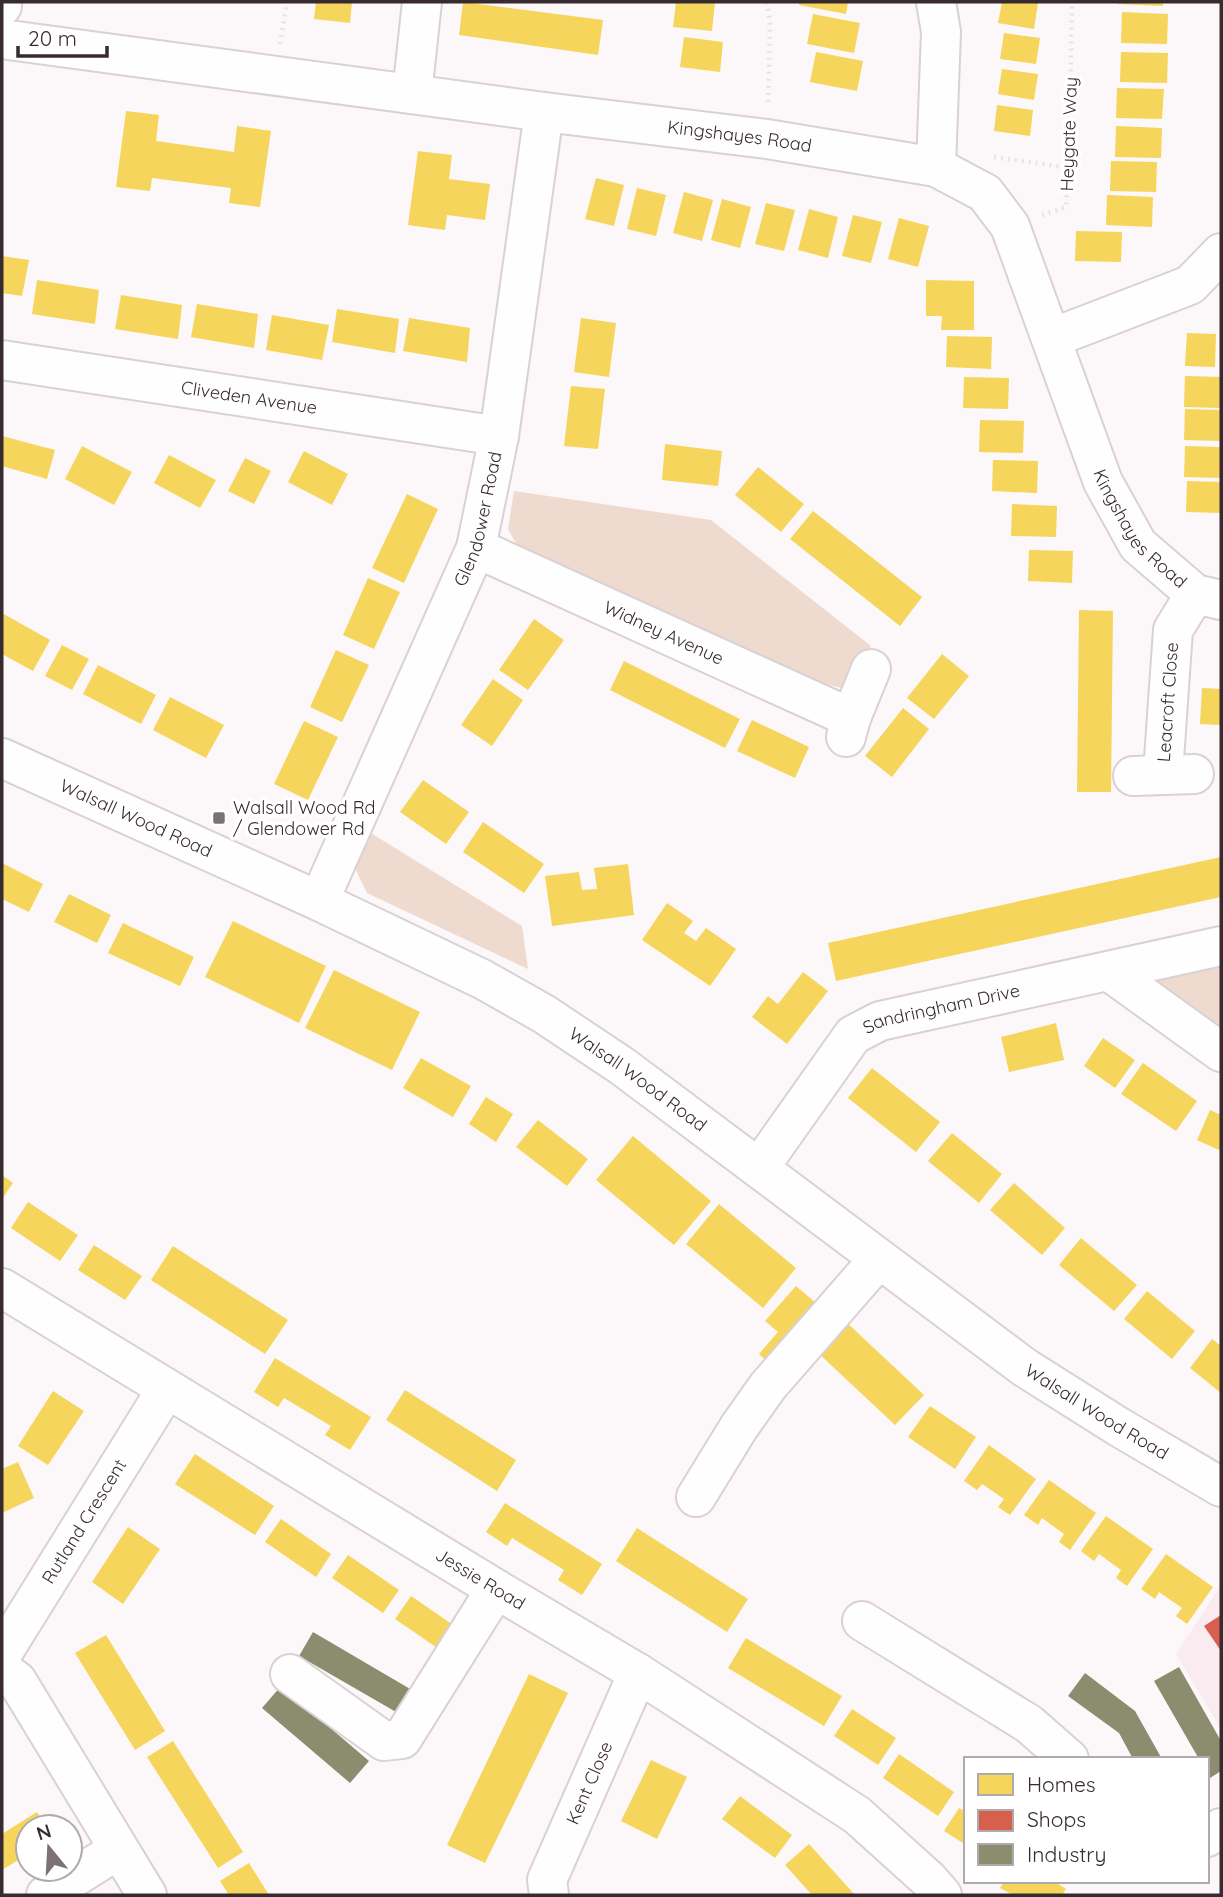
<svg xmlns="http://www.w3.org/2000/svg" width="1223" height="1897" font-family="Quicksand,sans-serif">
<rect width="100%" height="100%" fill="#fcf7f9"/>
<!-- built -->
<path fill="#faebf1" d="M1221,1585V1729L1176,1654Z"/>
<!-- green -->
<path fill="#eedace" d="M514,491L711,520L871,646L841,688L823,683L518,547L508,529Z
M369,832L522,926L528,969L367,893L355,868Z
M1221,956V1036L1145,973Z"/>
<!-- homes -->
<path fill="#f6d55c" d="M316,2H352L350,23L314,19Z
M463,2L603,20L598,55L459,35Z
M676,2H715L712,31L673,27Z
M799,2H848L846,14L799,5Z
M1002,2L1038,3L1034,29L998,23Z
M1117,2H1163V6L1117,4Z
M1122,12L1168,14L1167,44L1121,43Z
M813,14L860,23L854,53L807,44Z
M1004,33L1040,38L1036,64L1000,59Z
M684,37L723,42L720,72L680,67Z
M816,52L863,61L857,91L810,82Z
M1121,52L1168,53L1167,83L1120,82Z
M1002,69L1038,74L1034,100L998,94Z
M1117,88L1164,89L1162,119L1116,118Z
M997,105L1033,110L1030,136L994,131Z
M126,111L159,115L156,141L234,152L237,126L271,131L260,207L229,203L231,188L152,178L150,191L116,187Z
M1116,126L1162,128L1161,158L1115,157Z
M418,151L452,155L449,179L490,184L485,220L447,215L445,230L408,225Z
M1111,161L1157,162L1156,192L1110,191Z
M596,178L624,185L614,226L585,219Z
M637,188L666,195L656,236L627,229Z
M684,192L713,200L702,241L673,233Z
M1107,195L1153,197L1152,227L1106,225Z
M722,199L751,207L740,248L711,240Z
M766,203L795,210L784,251L755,244Z
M809,209L838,217L828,258L798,250Z
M853,215L882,222L871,263L842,256Z
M899,218L929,226L918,267L888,259Z
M1076,231L1122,232L1121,262L1075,261Z
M2,256L29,260L22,296L2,293Z
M37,280L99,290L95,324L32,314Z
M926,280L974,281V330H941L942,316H926Z
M121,295L182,305L178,339L115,329Z
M197,304L258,314L254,348L191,337Z
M337,309L399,319L395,353L332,342Z
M272,315L329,325L322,360L266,350Z
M409,318L470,328L467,362L403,351Z
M581,318L616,323L609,377L574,372Z
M1187,333L1216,334L1215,367L1185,366Z
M947,336L992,337L991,369L946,367Z
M1185,376L1221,377V408L1184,407Z
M964,377L1009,378L1008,409L963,408Z
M571,386L605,389L598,449L564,446Z
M1185,409L1221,410V441L1184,440Z
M980,420L1024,421L1023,453L979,452Z
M2,436L55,450L47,479L2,466Z
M665,444L722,451L718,486L662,480Z
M82,446L132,472L114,505L65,479Z
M1185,446L1221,447V478L1184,477Z
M304,451L348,474L332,505L288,482Z
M169,455L216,480L200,508L154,483Z
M245,458L271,471L254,504L228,491Z
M993,460L1038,461L1037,493L992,491Z
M758,467L804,504L781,532L735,495Z
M1187,481L1221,482V513L1186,512Z
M407,494L438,509L404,583L372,568Z
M1012,504L1057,506L1056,537L1011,536Z
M813,511L922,597L900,626L790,539Z
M1029,550L1073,551L1072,583L1028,581Z
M368,578L400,592L374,649L343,635Z
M1079,610L1113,611L1111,792H1077Z
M2,613L50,640L33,671L2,654Z
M534,619L564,640L528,690L499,670Z
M62,645L89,659L72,690L45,676Z
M336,650L369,665L342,722L310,707Z
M942,654L969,676L934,719L907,698Z
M624,661L740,719L725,748L610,690Z
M98,665L156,695L141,724L83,694Z
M493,679L523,700L492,746L461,725Z
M1202,688L1221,689V725L1200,724Z
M170,697L224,725L206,758L153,730Z
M903,708L929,729L892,777L865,756Z
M752,720L809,747L795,778L737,751Z
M304,721L338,737L308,800L274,784Z
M423,780L469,812L446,844L400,812Z
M483,822L544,864L524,893L463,852Z
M1221,857V897L836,981L828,943Z
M2,863L43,884L29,912L2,899Z
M628,864L634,915L552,926L545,876L579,872L582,890L597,889L594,868Z
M69,894L111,915L97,943L54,922Z
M667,903L693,921L684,933L696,941L706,928L736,949L710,986L642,940Z
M233,921L326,966L299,1023L205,977Z
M123,923L194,957L180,986L108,953Z
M334,970L420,1012L392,1070L305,1028Z
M803,972L828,991L787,1044L752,1017L768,996L778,1004Z
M1056,1023L1064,1060L1009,1072L1001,1037Z
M1103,1038L1135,1060L1115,1088L1084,1066Z
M421,1058L471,1086L453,1117L403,1088Z
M1143,1063L1197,1101L1176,1131L1121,1094Z
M872,1068L940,1122L916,1152L848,1098Z
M486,1097L513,1114L496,1142L469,1124Z
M1210,1110L1221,1115V1151L1197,1140Z
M538,1120L588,1159L567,1186L516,1147Z
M952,1133L1002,1174L979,1203L928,1161Z
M633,1136L711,1201L674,1245L596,1180Z
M2,1175L13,1183L2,1199Z
M1014,1183L1065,1228L1042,1255L990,1210Z
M28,1202L78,1235L60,1261L11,1228Z
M719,1204L796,1268L763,1308L686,1244Z
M1081,1238L1137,1285L1114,1311L1059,1265Z
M94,1245L142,1276L125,1300L78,1270Z
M173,1246L288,1320L265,1354L151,1280Z
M796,1286L823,1309L773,1367L759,1354L778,1332L765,1321Z
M1147,1291L1195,1331L1172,1359L1124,1319Z
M844,1320L924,1395L895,1425L816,1351Z
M1212,1339L1221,1346V1393L1190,1368Z
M275,1358L371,1417L350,1450L325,1435L331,1426L284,1398L278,1407L254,1392Z
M405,1390L516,1460L497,1491L386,1420Z
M53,1391L84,1411L48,1465L18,1446Z
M930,1406L976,1437L955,1469L908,1437Z
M989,1445L1036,1479L1010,1515L998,1507L1004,1499L982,1484L977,1490L964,1481Z
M195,1454L274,1506L255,1535L175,1484Z
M18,1462L34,1498L2,1513V1469Z
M1049,1480L1096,1513L1070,1550L1059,1542L1064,1534L1042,1518L1038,1525L1024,1515Z
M505,1503L602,1564L582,1595L558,1580L564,1570L512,1538L507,1546L486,1532Z
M1106,1516L1153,1549L1127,1586L1116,1578L1121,1570L1099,1554L1094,1561L1081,1551Z
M281,1519L331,1554L316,1577L265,1542Z
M128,1527L160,1549L123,1604L92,1582Z
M637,1528L748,1599L727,1632L616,1561Z
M1166,1554L1213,1587L1187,1624L1176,1616L1182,1608L1159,1592L1155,1599L1141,1589Z
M348,1555L399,1590L383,1613L332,1578Z
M411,1596L462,1631L446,1654L395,1619Z
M106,1635L165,1731L135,1750L75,1653Z
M746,1638L842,1696L824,1726L728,1668Z
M529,1674L568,1693L485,1863L447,1845Z
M852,1709L896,1738L878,1765L834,1736Z
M173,1741L243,1852L218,1868L147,1757Z
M899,1754L954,1792L938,1816L883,1778Z
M651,1760L687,1777L657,1839L621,1821Z
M740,1796L792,1835L775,1858L722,1819Z
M959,1808L966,1812V1845L944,1831Z
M37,1812L46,1827H28V1854L2,1870V1834Z
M809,1844L855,1895H812L785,1865Z
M249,1863L269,1895H229L220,1881Z
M1004,1881H1054L1066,1889L1062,1895H1013L1000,1888Z"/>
<!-- shops -->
<path fill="#d6604d" d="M1221,1615V1651L1204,1626Z"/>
<!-- industry -->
<path fill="#8c8c6e" d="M313,1632L417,1693L403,1716L299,1656Z
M1179,1667L1221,1741V1771L1210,1778L1207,1772V1759H1199L1154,1681Z
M1085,1673L1135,1711L1162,1759H1133L1119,1733L1068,1696Z
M281,1686L369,1761L350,1783L262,1708Z"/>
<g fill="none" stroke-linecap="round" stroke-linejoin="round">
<defs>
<g id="minor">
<path d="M936,2L941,32L936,167"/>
<path d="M2,6V2"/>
<path id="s1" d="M2,39L544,112L767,139L936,167L985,193L1010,226L1103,482L1138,545L1195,594L1221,600"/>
<path d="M412,94L422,2"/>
<path d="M1052,338L1190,285L1221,253"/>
<path id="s2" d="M2,360L499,436"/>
<path id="s3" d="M476,548L851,718"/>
<path d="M846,737L851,718L871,669"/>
<path id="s4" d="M2,758L319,901L482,979L544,1014L622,1066L1024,1367L1119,1427L1221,1487"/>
<path id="s5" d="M1163,774L1173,630L1195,594"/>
<path d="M1133,776L1194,774"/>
<path id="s6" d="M319,901L476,548L499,436L544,112"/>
<path d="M1110,972L1221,1052"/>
<path id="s7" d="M759,1168L853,1035L880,1021L1221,946"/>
<path id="s8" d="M2,1288L496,1589L638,1673L857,1815L928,1879L942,1895"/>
<path d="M696,1497L739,1427L768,1386L878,1260"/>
<path d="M862,1621L1029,1724L1069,1759"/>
<path id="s9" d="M2,1654L166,1390"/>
<path d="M2,1670L17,1681L147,1895"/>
<path d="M290,1674L384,1741L402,1739L496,1589"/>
<path d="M1207,1837L1221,1828"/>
<path d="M46,1895L118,1850"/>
<path id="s10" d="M549,1895L547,1880L638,1673"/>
</g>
</defs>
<!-- minor casing -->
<use href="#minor" stroke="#d9d1d4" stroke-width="42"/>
<!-- path -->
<path stroke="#e6e3e5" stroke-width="4.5" stroke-dasharray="2 5" stroke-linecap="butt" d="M767,2L770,23L768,106
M280,44L287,2
M994,157L1069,168
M1042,215L1066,207L1069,168L1072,2"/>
<!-- minor -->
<use href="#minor" stroke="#fffefe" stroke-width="38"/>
</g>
<!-- markers -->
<rect fill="#7c7276" stroke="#fff" stroke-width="2.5" x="212" y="811" width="14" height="14" rx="3.5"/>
<g text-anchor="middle" stroke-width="7" stroke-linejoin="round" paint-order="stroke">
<!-- street labels -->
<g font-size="18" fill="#372b30" stroke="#fff">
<text transform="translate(1069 134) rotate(-88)" y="6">Heygate Way</text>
<text dy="6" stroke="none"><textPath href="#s1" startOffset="744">Kingshayes Road</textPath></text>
<text dy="6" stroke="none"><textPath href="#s2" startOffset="250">Cliveden Avenue</textPath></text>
<text dy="6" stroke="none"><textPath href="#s6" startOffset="415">Glendower Road</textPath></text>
<text dy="6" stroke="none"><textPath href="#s1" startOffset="1372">Kingshayes Road</textPath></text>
<text dy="6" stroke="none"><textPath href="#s3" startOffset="206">Widney Avenue</textPath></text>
<text dy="6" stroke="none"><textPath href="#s5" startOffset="72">Leacroft Close</textPath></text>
<text dy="6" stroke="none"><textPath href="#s4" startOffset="147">Walsall Wood Road</textPath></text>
<text dy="6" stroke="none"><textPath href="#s7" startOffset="256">Sandringham Drive</textPath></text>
<text dy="6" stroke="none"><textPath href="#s4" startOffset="714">Walsall Wood Road</textPath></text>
<text dy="6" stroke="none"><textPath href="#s4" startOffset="1281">Walsall Wood Road</textPath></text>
<text dy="6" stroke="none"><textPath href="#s9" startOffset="156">Rutland Crescent</textPath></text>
<text dy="6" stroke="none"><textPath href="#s8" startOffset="560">Jessie Road</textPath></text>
<text dy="6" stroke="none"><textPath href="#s10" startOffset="121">Kent Close</textPath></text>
</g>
<!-- poi labels -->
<g font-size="18" fill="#372b30" stroke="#fff" text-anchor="start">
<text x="233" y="814">Walsall Wood Rd<tspan x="233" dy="21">/ Glendower Rd</tspan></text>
</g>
</g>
<!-- border -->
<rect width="1223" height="1897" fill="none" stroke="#372b30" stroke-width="7"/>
<!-- legend -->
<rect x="964" y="1757" width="245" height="126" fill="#ffffff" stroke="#afaaac" stroke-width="2"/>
<rect x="978" y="1774" width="35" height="21" fill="#f6d55c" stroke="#afaaac" stroke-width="2"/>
<text x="1027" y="1792" font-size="21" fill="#372b30">Homes</text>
<rect x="978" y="1810" width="35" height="21" fill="#d6604d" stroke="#afaaac" stroke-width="2"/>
<text x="1027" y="1827" font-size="21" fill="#372b30">Shops</text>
<rect x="978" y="1844" width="35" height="21" fill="#8c8c6e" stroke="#afaaac" stroke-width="2"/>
<text x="1027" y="1862" font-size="21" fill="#372b30">Industry</text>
<!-- north arrow -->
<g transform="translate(49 1848) rotate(342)"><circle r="33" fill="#ffffff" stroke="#afaaac" stroke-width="2"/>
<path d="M0-5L12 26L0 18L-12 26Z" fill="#7c7276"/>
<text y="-10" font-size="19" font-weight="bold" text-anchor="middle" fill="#372b30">N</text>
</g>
<!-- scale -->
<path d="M18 46v10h89v-10" fill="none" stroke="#372b30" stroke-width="3.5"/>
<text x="28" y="46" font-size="21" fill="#372b30" stroke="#ffffff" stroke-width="5" paint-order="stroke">20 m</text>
</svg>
